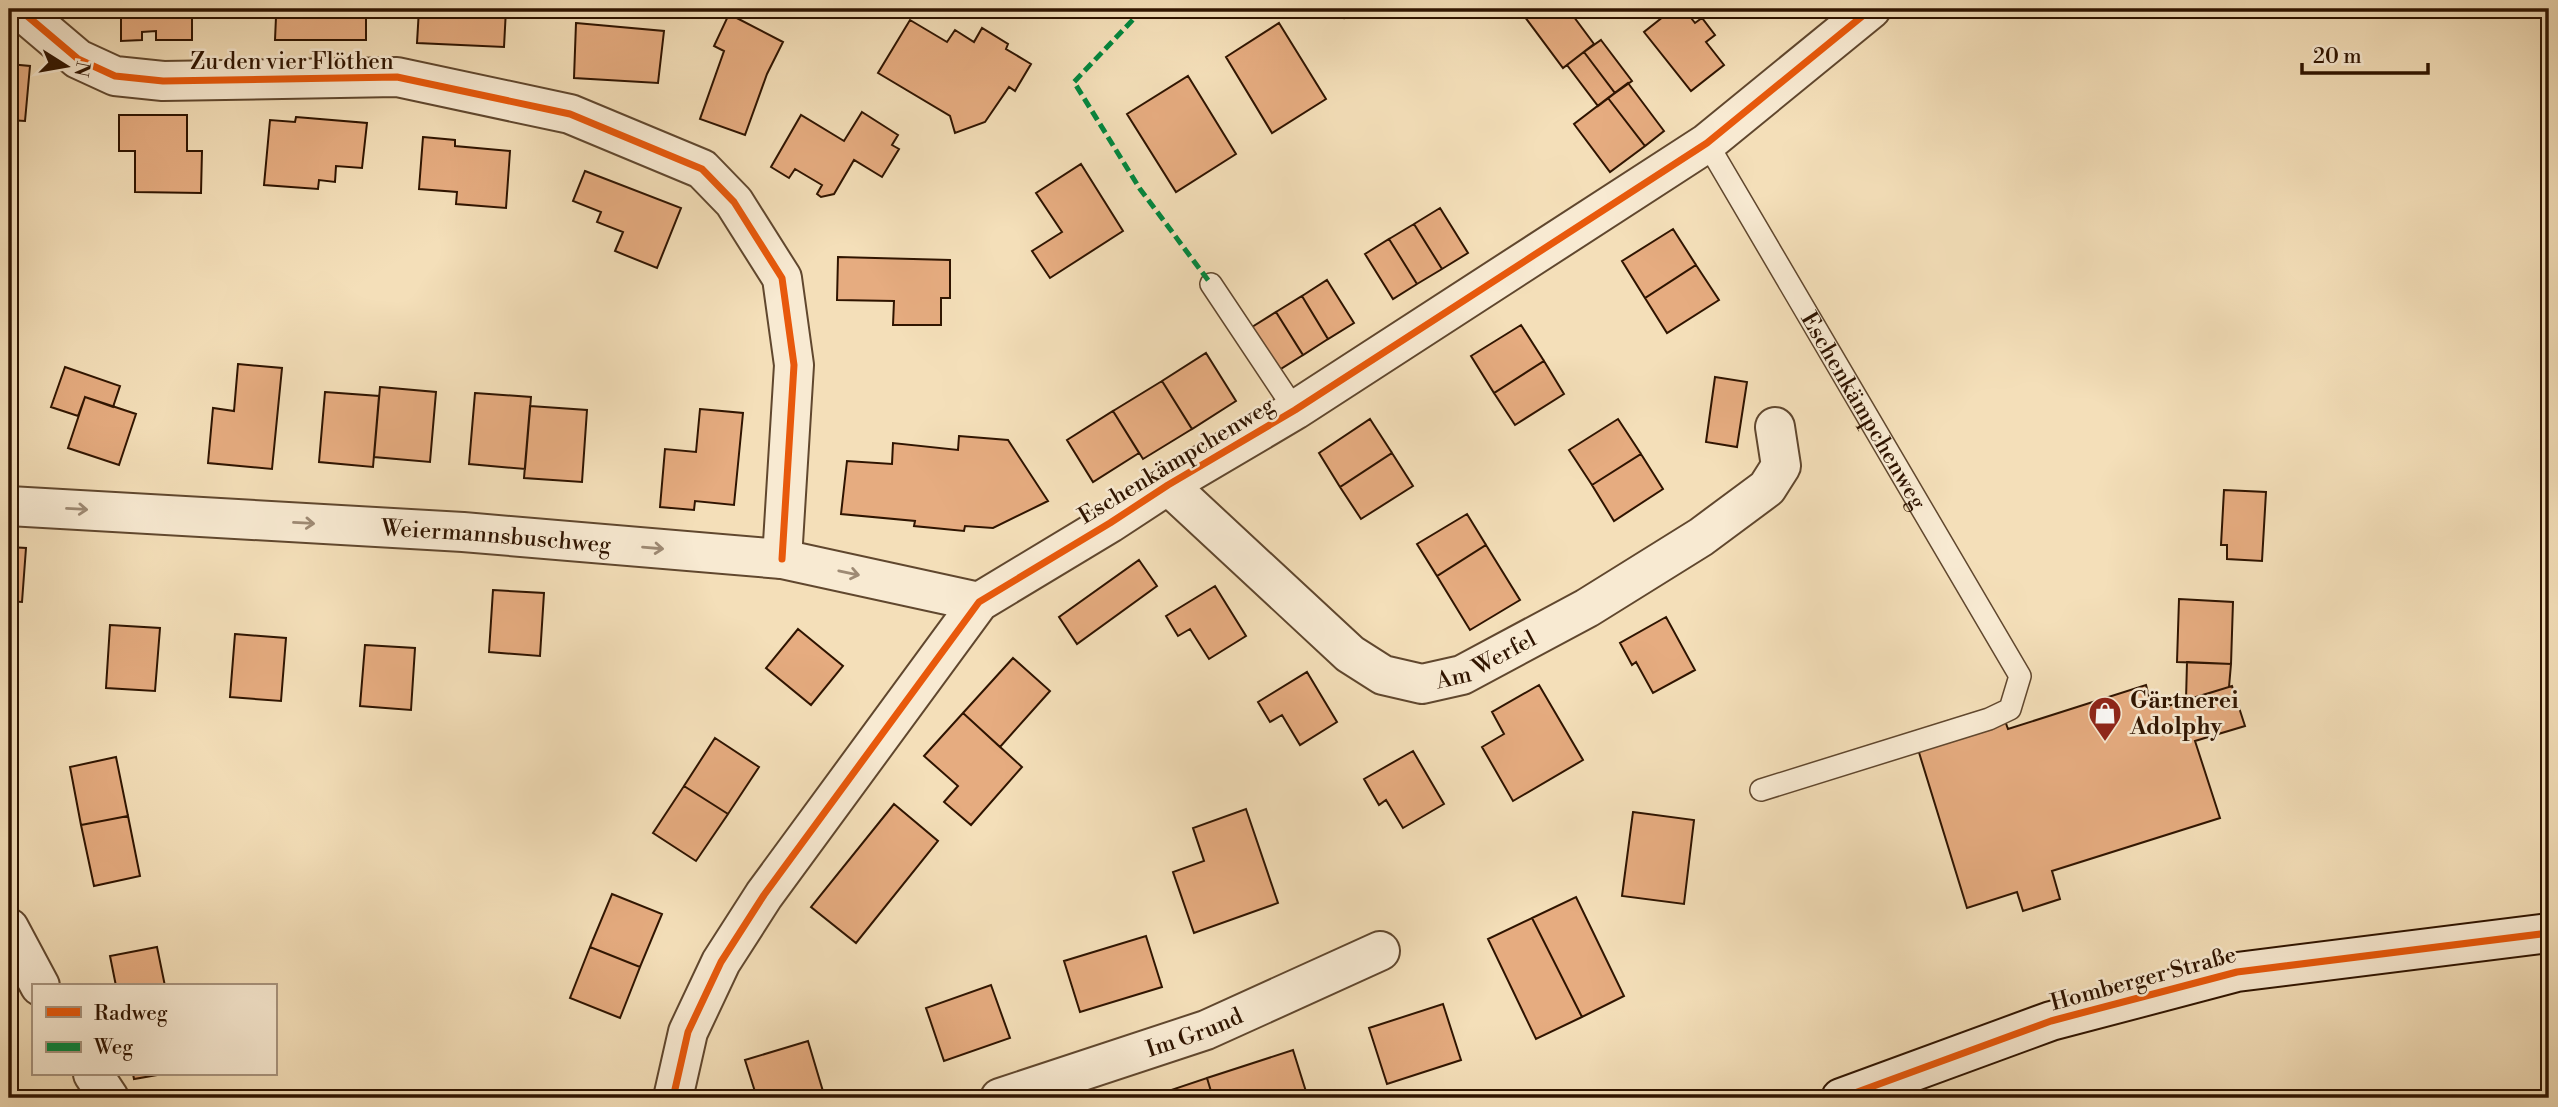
<svg xmlns="http://www.w3.org/2000/svg" width="2558" height="1107" font-family="'Libre Bodoni',serif">
<rect width="100%" height="100%" fill="#f4dfb9"/>
<filter id="stains"><feTurbulence type="fractalNoise" baseFrequency=".00286" numOctaves="4"/><feColorMatrix values="0 0 0 0 .2 0 0 0 0 .09 0 0 0 0 .02 0 0 0 .5 -.17"/></filter>
<radialGradient id="worn" r=".72"><stop offset=".6" stop-color="#630" stop-opacity="0"/><stop offset="1" stop-color="#630" stop-opacity=".3"/></radialGradient>
<!-- building -->
<path fill="#e6ac80" stroke="#2f1400" stroke-width="2" d="M121,9H192V40H156V31L142,32V40L121,41Z
M289,9H366V40H275L276,17H289Z
M419,9H506L504,47L417,43Z
M1334,9H1352L1344,18Z
M1519,9H1568L1594,44L1563,68Z
M1673,9H1684L1695,23L1702,18L1715,35L1706,42L1724,65L1691,91L1644,32Z
M729,14L783,42L767,74L745,135L700,119L724,51L714,46Z
M910,20L947,42L955,30L974,42L982,28L1008,44L1006,49L1031,64L1015,91L1009,87L985,122L955,133L950,116L878,73Z
M576,23L664,31L658,83L574,78Z
M1279,23L1326,99L1272,133L1226,57Z
M1601,40L1632,81L1615,93L1584,52Z
M1584,52L1615,93L1598,106L1567,65Z
M9,64L30,66L25,121L9,120Z
M1188,76L1236,154L1176,192L1127,114Z
M1628,83L1664,131L1645,146L1608,98Z
M1608,98L1645,146L1610,172L1574,124Z
M862,112L898,135L892,145L899,149L882,177L854,160L834,194L821,197L817,194L822,185L795,169L789,178L771,167L801,115L844,141Z
M119,115H187V151H202L201,193L135,192V151H119Z
M296,117L367,123L362,168L336,166L335,182L319,180L318,189L264,185L270,120L295,122Z
M423,137L455,140V146L510,151L506,208L456,204L457,192L419,189Z
M1081,164L1123,231L1050,278L1032,251L1062,232L1036,193Z
M585,171L681,208L657,268L615,251L623,232L597,222L601,212L573,201Z
M1440,208L1468,253L1442,269L1414,224Z
M1414,224L1442,269L1417,284L1389,239Z
M1673,229L1696,265L1645,298L1622,261Z
M1389,239L1417,284L1393,299L1365,254Z
M838,257L950,260V298H941V325H893L894,301L837,300Z
M1696,265L1719,300L1667,333L1645,298Z
M1327,280L1354,323L1328,339L1302,296Z
M1302,296L1328,339L1303,355L1276,312Z
M1276,312L1303,355L1279,370L1252,327Z
M1521,325L1544,361L1494,393L1471,356Z
M1206,353L1236,401L1192,429L1162,381Z
M1544,361L1564,394L1515,425L1494,393Z
M238,364L282,368L272,469L208,463L213,408L234,411Z
M65,367L120,386L113,407L85,397L78,416L51,407Z
M1715,377L1747,382L1737,447L1706,442Z
M1162,381L1192,429L1143,459L1113,411Z
M380,387L436,392L430,462L374,457Z
M325,392L379,396L373,467L319,462Z
M475,393L531,397L525,469L469,464Z
M85,397L136,414L119,465L68,448Z
M530,406L587,410L582,482L524,478Z
M700,409L743,413L734,505L695,501L694,510L660,507L665,449L696,452Z
M1113,411L1139,453L1093,482L1067,440Z
M1370,419L1392,453L1340,487L1319,453Z
M1618,419L1641,454L1592,485L1569,450Z
M959,436L1008,440L1048,501L993,528L965,526L964,531L914,526L915,521L841,514L847,461L892,464L893,443L958,450Z
M1392,453L1413,486L1361,519L1340,487Z
M1641,454L1663,489L1614,521L1592,485Z
M2224,490L2266,492L2262,561L2227,559V545H2221Z
M1467,514L1486,545L1437,576L1417,544Z
M1486,545L1520,600L1470,630L1437,576Z
M9,547L26,548L22,602L9,601Z
M1139,560L1157,586L1077,644L1059,617Z
M1215,586L1246,636L1209,659L1190,629L1178,636L1166,616Z
M493,590L544,593L540,656L489,652Z
M2179,599L2233,602L2231,664L2177,662Z
M1666,617L1695,670L1653,693L1636,662L1632,665L1620,643Z
M110,625L160,628L155,691L106,688Z
M798,629L843,666L811,705L766,668Z
M235,634L286,638L281,701L230,697Z
M365,645L415,648L411,710L360,706Z
M1013,658L1050,691L1000,747L963,713Z
M2187,662L2231,664L2229,687L2186,700Z
M1307,672L1337,722L1300,745L1282,715L1270,722L1258,702Z
M1539,685L1583,760L1513,801L1482,747L1504,734L1492,712Z
M2146,685L2150,701L2166,697L2168,706L2232,686L2245,726L2195,741L2220,818L2052,871L2060,899L2023,911L2017,892L1967,908L1917,746L2004,718L2008,729Z
M963,713L1022,767L971,825L944,802L958,786L924,756Z
M715,738L759,767L728,814L684,786Z
M9,743L16,775L9,777Z
M1413,751L1444,804L1403,828L1386,800L1379,805L1364,779Z
M116,757L128,816L81,825L70,767Z
M684,786L728,814L696,861L653,833Z
M894,804L938,841L856,943L811,907Z
M1246,809L1278,903L1194,933L1173,872L1204,861L1193,828Z
M1633,812L1694,820L1684,904L1622,896Z
M128,816L140,876L94,886L81,825Z
M612,894L662,914L640,967L590,947Z
M1576,897L1624,996L1582,1017L1532,918Z
M1532,918L1582,1017L1536,1039L1488,939Z
M1146,936L1162,987L1080,1012L1064,961Z
M157,947L165,986H116L110,956Z
M590,947L640,967L620,1018L570,998Z
M991,985L1010,1038L944,1061L926,1008Z
M1443,1004L1461,1060L1387,1084L1369,1028Z
M808,1041L825,1098H757L745,1060Z
M1293,1050L1308,1098H1213L1207,1078Z
M133,1074H163L134,1079Z
M1207,1078L1213,1098H1174L1171,1090Z"/>
<g fill="none" stroke-linecap="round" stroke-linejoin="round">
<defs>
<g id="lane">
<path id="s1" d="M1707,143L2020,676L2010,709L1989,719L1761,790"/>
<path d="M1211,284L1295,410"/>
</g>
<g id="street">
<path d="M19,9L78,59L115,76L163,81L397,77L570,114L702,169L734,202L782,278L794,365L782,559"/>
<path id="s2" d="M1168,485L1350,654L1383,675L1422,684L1462,675L1587,608L1701,537L1767,488L1781,466L1775,427"/>
<path id="s3" d="M9,506L463,532L782,559L979,602"/>
<path d="M9,928L40,986"/>
<path d="M93,1074L109,1098"/>
<path d="M673,1098L688,1032L721,962L764,895L979,602L1110,523L1168,485L1295,410L1707,143L1871,9"/>
<path id="s4" d="M1000,1098L1206,1030L1380,951"/>
</g>
<path id="secondary" d="M1841,1098L2051,1021L2237,972L2549,933"/>
</defs>
<!-- lane casing -->
<use href="#lane" stroke="#60472e" stroke-width="24"/>
<!-- street casing -->
<use href="#street" stroke="#60472e" stroke-width="42"/>
<!-- secondary casing -->
<use href="#secondary" stroke="#2f1400" stroke-width="42"/>
<!-- lane -->
<use href="#lane" stroke="#f8ead2" stroke-width="21"/>
<!-- street -->
<use href="#street" stroke="#f8ead2" stroke-width="38"/>
<!-- secondary -->
<use href="#secondary" stroke="#f8ead2" stroke-width="38"/>
<!-- quiet -->
<path stroke="#00873e" stroke-width="5" stroke-dasharray="10 5" stroke-linecap="butt" d="M1143,9L1074,82L1140,189L1211,284"/>
<defs>
<path id="cycleway" d="M19,9L78,59L115,76L163,81L397,77L570,114L702,169L734,202L782,278L794,365L782,559
M673,1098L688,1032L721,962L764,895L979,602L1110,523L1168,485L1295,410L1707,143L1871,9
M1841,1098L2051,1021L2237,972L2549,933"/>
</defs>
<!-- cycleway casing -->
<use href="#cycleway" stroke="#f8ead2" stroke-width="11"/>
<!-- cycleway -->
<use href="#cycleway" stroke="#e8590c" stroke-width="7"/>
</g>
<!-- one-way arrows -->
<defs><path id="oneway-shaft" d="M-6 0H5M1.5-3L5.5 0L1.5 3" fill="none" stroke-width="1.6" stroke-linecap="round" stroke-linejoin="round" transform="scale(1.75)"/></defs>
<g stroke="#9e8a74">
<use href="#oneway-shaft" transform="translate(77 509) rotate(3)"/>
<use href="#oneway-shaft" transform="translate(304 523) rotate(3)"/>
<use href="#oneway-shaft" transform="translate(653 548) rotate(5)"/>
<use href="#oneway-shaft" transform="translate(849 573) rotate(12)"/>
</g>
<!-- icons -->
<defs>
<symbol id="shop-pin" viewBox="-11 -11 22 30"><path d="M0 17L-7.5 6A9.5 9.5 0 1 1 7.5 6Z" fill="#8f2418" stroke="#f8ead2"/><path d="M-5-2.5h2.3a2.7 3.5 0 0 1 5.4 0H5L5.5 6h-11ZM-1.5-2.5h3a1.5 2.3 0 0 0-3 0Z" fill="#fff"/></symbol>
</defs>
<g fill-rule="evenodd">
<use href="#shop-pin" x="2086" y="694" width="38" height="52"/>
</g>
<g text-anchor="middle" stroke-width="5" stroke-linejoin="round" paint-order="stroke">
<!-- street labels -->
<g font-size="23" fill="#2f1400" stroke="#f8ead2">
<text x="292" y="69">Zu den vier Flöthen</text>
<text dy="8" stroke="none"><textPath href="#s1" startOffset="310">Eschenkämpchenweg</textPath></text>
<text transform="translate(1176 460) rotate(-31)" y="8">Eschenkämpchenweg</text>
<text dy="8" stroke="none"><textPath href="#s3" startOffset="488">Weiermannsbuschweg</textPath></text>
<text dy="8" stroke="none"><textPath href="#s2" startOffset="396">Am Werfel</textPath></text>
<text transform="translate(2143 978) rotate(-15)" y="8">Homberger Straße</text>
<text dy="8" stroke="none"><textPath href="#s4" startOffset="205">Im Grund</textPath></text>
</g>
<!-- poi labels -->
<g font-size="23" font-weight="bold" fill="#2f1400" stroke="#f8ead2" text-anchor="start">
<text x="2130" y="708">Gärtnerei<tspan x="2130" dy="26">Adolphy</tspan></text>
</g>
</g>
<!-- margin -->
<rect width="2558" height="1107" fill="none" stroke="#f4dfb9" stroke-width="35"/>
<rect x="10" y="10" width="2537" height="1086" fill="none" stroke="#2f1400" stroke-width="3.5"/>
<rect x="18" y="18" width="2523" height="1072" fill="none" stroke="#2f1400" stroke-width="2"/>
<!-- legend -->
<rect x="32" y="984" width="245" height="91" fill="#f8ead2" stroke="#a8947e" stroke-width="2"/>
<rect x="46" y="1007" width="35" height="10" fill="#e8590c" stroke="#a8947e" stroke-width="2"/>
<text x="94" y="1020" font-size="21" fill="#2f1400">Radweg</text>
<rect x="46" y="1042" width="35" height="10" fill="#00873e" stroke="#a8947e" stroke-width="2"/>
<text x="94" y="1054" font-size="21" fill="#2f1400">Weg</text>
<!-- north arrow -->
<g transform="translate(66 66) rotate(101)" stroke="#f8ead2" stroke-width="5" paint-order="stroke">
<path d="M0-5L12 26L0 18L-12 26Z" fill="#2f1400"/>
<text y="-10" font-size="19" font-weight="bold" text-anchor="middle" fill="#2f1400">N</text>
</g>
<!-- scale -->
<path d="M2302 63v10h126v-10" fill="none" stroke="#2f1400" stroke-width="3.5"/>
<text x="2313" y="63" font-size="21" fill="#2f1400" stroke="#f8ead2" stroke-width="5" paint-order="stroke">20 m</text>
<rect width="100%" height="100%" filter="url(#stains)"/>
<rect width="100%" height="100%" fill="url(#worn)"/>
</svg>
